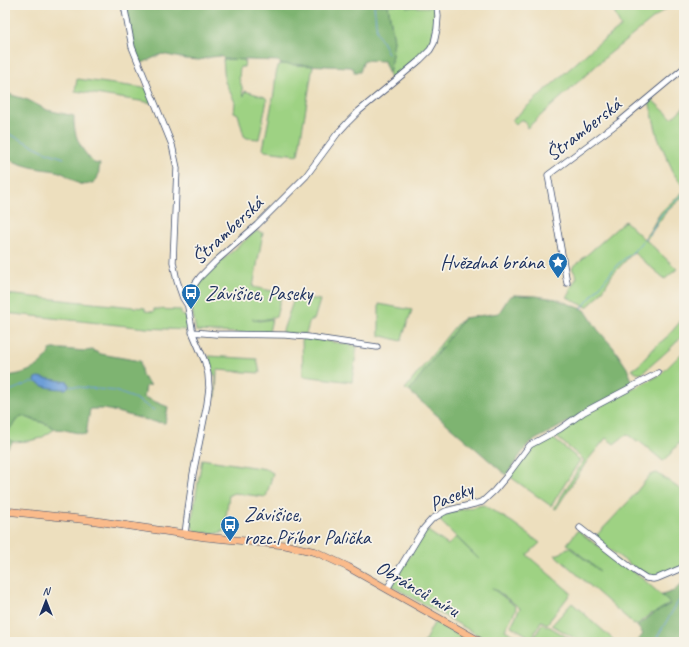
<svg xmlns="http://www.w3.org/2000/svg" width="689" height="647" font-family="Caveat,sans-serif">
<rect width="100%" height="100%" fill="#f7f3e8"/>
<filter id="ink" filterUnits="userSpaceOnUse"><feTurbulence type="fractalNoise" baseFrequency=".025" numOctaves="2"/><feDisplacementMap in="SourceGraphic" scale="8" xChannelSelector="R" yChannelSelector="G"/><feConvolveMatrix kernelMatrix="1 2 1 2 8 2 1 2 1" color-interpolation-filters="sRGB"/></filter>
<filter id="wash" filterUnits="userSpaceOnUse"><feTurbulence type="fractalNoise" baseFrequency=".012" numOctaves="4" result="noise"/><feDisplacementMap in="SourceGraphic" scale="16" xChannelSelector="R" yChannelSelector="G"/><feGaussianBlur stdDeviation="0.9" result="paint"/><feColorMatrix in="noise" values="0 0 0 0 0 0 0 0 0 0 0 0 0 0 0 0 0 1.4 0 .05"/><feComposite in="paint" operator="in"/></filter>
<g filter="url(#wash)">
<rect width="100%" height="100%" fill="#eddfbe"/>
<!-- green -->
<path fill="#9ed283" stroke="#5c8070" d="M388,5H406V7H434C434,18 435,31 431,41C428,51 399,73 390,80L389,75L394,41Z
M611,5H670V7L664,10L608,55L527,128L526,123L524,120H520L516,124L512,120L594,47L621,27Z
M223,59L245,60L244,67H240L239,78L242,87L243,95L244,96L245,91L265,97L267,100L259,139L247,138L244,136L238,114L234,112L235,102L225,82Z
M281,64L313,66L298,155L265,151L263,149L274,93L276,74L278,66Z
M77,79L144,88L146,86L153,103L75,91Z
M651,99L672,118L684,107V188L671,170L672,169L658,138L649,101Z
M684,191V196L666,212L646,240L677,269L665,279L633,252L631,255L612,275L603,290L596,299L587,307L578,303L567,297L571,292L569,291L577,277L572,268L625,221L644,239L651,229L659,215L662,211Z
M256,231L263,233L253,287L282,293L276,317L262,320L252,319L259,321L272,319L269,332L263,334L196,331L192,309V301L195,289L203,277Z
M5,294L82,302L145,308V311L154,312V309L181,310V315L186,316L189,328L188,330L146,328L5,313Z
M295,296L320,300L314,320H310L306,334L282,333Z
M379,304L412,310L401,341L379,335Z
M684,317V334C671,349 656,361 641,374L632,370L639,365L656,346L668,336Z
M464,318L409,391L405,389L456,325Z
M302,337L357,346L352,382L303,376Z
M684,351V437L666,459L663,461L639,441L637,442L627,434L614,444L606,438L587,461L556,509L554,508L584,460L554,435L577,418L660,375Z
M209,356L257,359L260,373L217,370L216,397L215,396L216,376L213,374Z
M20,416C25,416 28,418 33,420C41,422 48,424 55,429L41,438L29,441L13,442L5,434Z
M550,436L580,460L551,506L509,476L529,451L535,446Z
M202,459L266,469L273,473L266,497L234,493L229,495L226,517V531H222V533H210L196,532L191,525Z
M657,473L684,492V566C671,571 660,578 646,576L594,538L629,501L650,475Z
M483,505L512,522L540,543L527,555L571,593L547,624L541,621L532,638L511,626L520,608L493,588H492L514,605L516,608L515,611L505,630L518,637L520,640L519,642H490L392,586L424,531H428L448,545L456,537L480,560L437,518L450,512Z
M578,530L586,537L643,579L670,603L653,614L651,613L638,624L637,625H635L555,555L561,553L567,548H570L600,571L567,544Z
M572,603L616,642H581L552,625Z
M434,623H436L472,642H424Z
M542,624L550,627L575,642H523L533,640Z"/>
<!-- forest -->
<path fill="#7eb471" stroke="#4c7268" d="M126,5H388L394,41L389,75L384,61L364,60L360,72H354V69L350,67L281,64L278,61L224,59L221,56L211,57L199,60L186,59L162,54L140,64L134,52Z
M5,93L28,100L47,110L74,116C73,135 80,148 92,161L94,163L100,164C98,171 100,180 92,183C77,189 74,178 62,173C56,170 48,170 41,169C28,167 17,163 5,158Z
M514,295L536,296L556,299L585,310L598,330L613,347L627,368L631,378L632,385L559,427L529,443L506,475L409,391L464,318L499,313L509,297Z
M53,349H62L85,351L92,350L101,354L140,361C142,373 140,377 151,385L146,386L144,397L168,407L165,423L155,422L105,409H90L86,435L65,430L55,429L47,424L22,416L18,418L6,434L7,436L13,442L5,451V376C22,375 44,368 50,350Z
M684,581V642H637L643,634L637,626L653,614L670,604L662,595L674,591Z"/>
<!-- water -->
<path fill="#6d9ed7" stroke="#44669a" d="M38,377L68,382L69,386L66,389C57,389 42,388 35,381L36,378Z"/>
<g fill="none" stroke-linecap="round" stroke-linejoin="round">
<!-- stream -->
<path stroke="#6d9ed7" stroke-width="1" d="M374,5L377,32L388,53
M5,132L46,152L64,158
M648,235L652,230L660,216L684,193
M582,308L617,265L633,252L646,237
M32,382H37
M70,386L115,391L136,399L154,410
M5,393L31,382
M654,642L681,597L684,595"/>
</g>
</g>
<g filter="url(#ink)">
<g fill="none" stroke-linecap="round" stroke-linejoin="round">
<defs>
<path id="minor" d="M124,5L132,47L172,145L177,168L173,262L177,281L183,298L188,306
M567,283L548,175L618,123L684,68
M192,332L216,334L285,335L308,337L377,347
M580,528L635,571L646,578L653,579L658,578L684,567
M185,534L188,510L193,474L207,404L209,388L208,374L205,362L193,334L188,307L190,294L192,288L200,277L216,261L257,225L306,176L337,134L348,122L359,111L420,60L430,50L434,43L437,29L438,16L437,5
M387,589L424,528L432,519L446,511L482,502L494,491L506,477L530,445L560,429L584,412L658,373"/>
<path id="major" d="M5,511L89,520L205,537L285,545L316,552L348,567L481,642"/>
</defs>
<!-- minor casing -->
<use href="#minor" stroke="#3a496c" stroke-width="7"/>
<!-- major casing -->
<use href="#major" stroke="#3a496c" stroke-width="8"/>
<!-- minor -->
<use href="#minor" stroke="#fff" stroke-width="5.5"/>
<!-- major -->
<use href="#major" stroke="#fabb8b" stroke-width="7"/>
</g>
</g>
<!-- icons -->
<defs>
<symbol id="sight-pin" viewBox="-11 -11 22 30"><path d="M0 17L-7.5 6A9.5 9.5 0 1 1 7.5 6Z" fill="#1f6fb2" stroke="#f7f3e8"/><path d="M0-6L1.8-2.2L6-1.7L2.9 1.2L3.7 5.4L0 3.3L-3.7 5.4L-2.9 1.2L-6-1.7L-1.8-2.2Z" fill="#fff"/></symbol>
<symbol id="bus-pin" viewBox="-11 -11 22 30"><path d="M0 17L-7.5 6A9.5 9.5 0 1 1 7.5 6Z" fill="#1f6fb2" stroke="#f7f3e8"/><path d="M-5-6H5V4H4V6H2V4H-2V6H-4V4H-5ZM-3.5-4V0h7V-4ZM-3.5 1.2v1.5H-2V1.2ZM2 1.2v1.5H3.5V1.2Z" fill="#fff"/></symbol>
</defs>
<g fill-rule="evenodd">
<use href="#sight-pin" x="547" y="251" width="22" height="30"/>
<use href="#bus-pin" x="180" y="282" width="22" height="30"/>
<use href="#bus-pin" x="219" y="514" width="22" height="30"/>
</g>
<g text-anchor="middle" stroke-width="3.5" stroke-linejoin="round" paint-order="stroke">
<!-- street labels -->
<g font-size="20" fill="#1b2f5e" stroke="#f7f3e8">
<text transform="translate(583 129) rotate(-38)" y="7">Štramberská</text>
<text transform="translate(227 230) rotate(-43)" y="7">Štramberská</text>
<text transform="translate(451 496) rotate(-23)" y="7">Paseky</text>
<text transform="translate(418 588) rotate(30)" y="7">Obránců míru</text>
</g>
<!-- poi labels -->
<g font-size="20" fill="#1b2f5e" stroke="#f7f3e8" text-anchor="start">
<text x="544" y="269" text-anchor="end">Hvězdná brána</text>
<text x="205" y="300">Závišice, Paseky</text>
<text x="244" y="521">Závišice,<tspan x="244" dy="23">rozc.Příbor Palička</tspan></text>
</g>
</g>
<!-- margin -->
<rect width="689" height="647" fill="none" stroke="#f7f3e8" stroke-width="20"/>
<!-- north arrow -->
<g transform="translate(46 601)" stroke="#f7f3e8" stroke-width="3" paint-order="stroke">
<path d="M0-3L7 15L0 10L-7 15Z" fill="#1b2f5e"/>
<text y="-6" font-size="11" font-weight="bold" text-anchor="middle" fill="#1b2f5e">N</text>
</g>
</svg>
